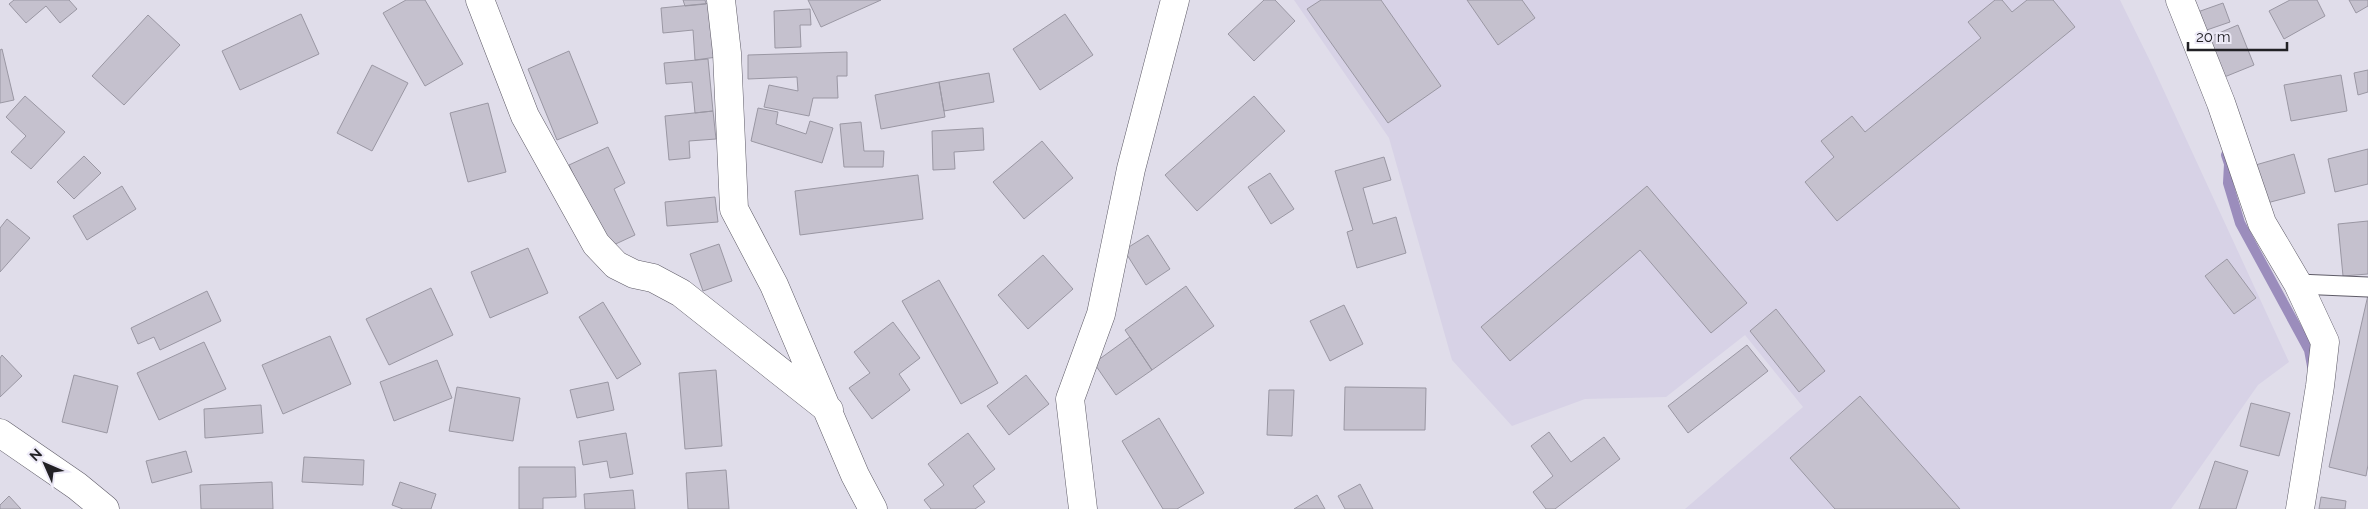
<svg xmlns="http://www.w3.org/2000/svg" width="2368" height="509" font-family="Raleway,sans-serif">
<rect width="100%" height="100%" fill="#e0ddea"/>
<!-- built -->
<path fill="#d7d2e6" d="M1294,0H2120L2152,65L2289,362L2258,385L2171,509H1685L1803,407L1745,335L1666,397L1585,399L1512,426L1452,360L1389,138Z"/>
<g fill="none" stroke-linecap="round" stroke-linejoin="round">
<!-- stream -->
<path stroke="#9b8dbc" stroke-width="10" d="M2226,155L2229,164L2228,183L2240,223L2309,350L2312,366"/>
</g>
<!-- building -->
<path fill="#c5c1ce" stroke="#9a97a3" d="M14,0H69L77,9L60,23L46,6L26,23L9,4Z
M406,0H425L463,64L425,86L383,13Z
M683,0H705L706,4L685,6Z
M808,0H881L821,27Z
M1264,0H1275L1295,21L1254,61L1228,34Z
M1321,0H1381L1441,86L1388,123L1307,9Z
M1467,0H1522L1535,18L1498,45Z
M1995,0H2002L2012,12L2027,0H2053L2075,27L1837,221L1805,182L1834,157L1821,141L1852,116L1865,132L1981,38L1968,22Z
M2290,0H2317L2325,16L2284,39L2269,11Z
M2349,0H2368V6L2356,13Z
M712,3L717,57L695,60L693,30L663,33L661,8Z
M2223,3L2230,22L2198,33L2192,14Z
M810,9L811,25H800L801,47L775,48L774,11Z
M301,14L319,54L240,90L222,51Z
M1065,14L1093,55L1040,90L1013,49Z
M148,15L180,45L124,105L92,76Z
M2238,25L2254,65L2217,80L2200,41Z
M2,49L14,100L0,103V50Z
M569,51L598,123L557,140L528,69Z
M847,52V76H837L838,98H813L809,116L764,107L769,85L798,91L797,77L748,79V55Z
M708,59L713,111L695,113L692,82L666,84L664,63Z
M372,65L408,83L372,151L337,133Z
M2368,70V92L2358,95L2354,73Z
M989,73L994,102L944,111L939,82Z
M2341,75L2347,111L2291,121L2284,85Z
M939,82L945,117L881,129L875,95Z
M25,96L65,132L31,169L11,152L26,136L6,117Z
M1254,96L1285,131L1197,211L1165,175Z
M488,103L506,172L468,182L450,113Z
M758,108L778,112L776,124L806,134L810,121L833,128L822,163L751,141Z
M713,111L716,139L689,141L690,158L669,160L665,116Z
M861,122L864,151H884L883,167H844L840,124Z
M983,128L984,150L954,152L955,169L933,170L932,131Z
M1042,141L1073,178L1024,219L993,182Z
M608,147L625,183L614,189L635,235L607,248L569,165Z
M2368,149V184L2335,192L2328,159Z
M2294,154L2305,193L2263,204L2252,166Z
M84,156L101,173L74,199L57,182Z
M1384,157L1391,180L1363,188L1373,224L1396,217L1406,253L1357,268L1347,232L1353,230L1335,171Z
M1270,173L1294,209L1271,224L1248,187Z
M918,175L923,219L800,235L795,191Z
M122,186L136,209L87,240L73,216Z
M1647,186L1747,303L1711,333L1640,250L1510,361L1481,327Z
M715,197L718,222L667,226L665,202Z
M7,219L30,238L0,272V228Z
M2368,221V274L2343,276L2338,224Z
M1148,235L1170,269L1146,285L1124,250Z
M719,244L732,281L703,291L690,254Z
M528,248L548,293L490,318L471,272Z
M1043,255L1073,289L1028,329L998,295Z
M2227,259L2256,298L2234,314L2205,276Z
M939,280L998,383L961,404L902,301Z
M1186,286L1214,326L1152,370L1125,330Z
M431,288L453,335L389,365L366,319Z
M207,291L221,321L160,350L154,337L138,344L131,328Z
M2368,295V465L2366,476L2329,467Z
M603,302L641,364L617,379L579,317Z
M1344,305L1363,344L1330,361L1310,321Z
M1776,309L1825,371L1799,392L1750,331Z
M893,322L920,358L899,374L910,390L872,419L849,388L870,373L854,352Z
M330,336L351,384L283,414L262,365Z
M1130,337L1152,370L1116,395L1094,363Z
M204,342L226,389L159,420L137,373Z
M1747,345L1768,371L1688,433L1668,406Z
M2,355L22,376L0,397V358Z
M437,360L452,398L394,421L380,382Z
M716,370L722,446L685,449L679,373Z
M74,375L118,386L107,433L62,422Z
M1026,375L1049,404L1009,435L987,406Z
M608,382L614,410L577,418L570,390Z
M457,387L520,398L513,441L449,431Z
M1345,387L1426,388L1425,430H1344Z
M1269,390H1294L1292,436L1267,435Z
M1860,396L1960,509H1835L1790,458Z
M2251,403L2290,413L2279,456L2240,446Z
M261,405L263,433L205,438L204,409Z
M1159,418L1204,493L1177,509H1163L1122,441Z
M1549,432L1571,462L1604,437L1620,459L1555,509H1546L1533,492L1553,476L1531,446Z
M626,433L633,474L610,478L607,461L583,465L579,441Z
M968,433L995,469L973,486L985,502L975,509H931L924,500L944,485L928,464Z
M186,451L192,472L152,483L146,461Z
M304,457L364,460L363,485L302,482Z
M2215,461L2248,471L2236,509H2199Z
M519,467H575L576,497L543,498V509H519Z
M726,470L729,509H688L686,473Z
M272,482L273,509H201L200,485Z
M400,482L436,494L431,509H403L392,505Z
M1360,484L1373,509H1345L1338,496Z
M633,490L635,509H585L584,494Z
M1317,495L1325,509H1294Z
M9,496L21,509H0V505Z
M2321,497L2346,501L2345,509H2319Z"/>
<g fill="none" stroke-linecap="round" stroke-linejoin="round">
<defs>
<path id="service" d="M2298,284L2368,287"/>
<path id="minor" d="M480,0L525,116L596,244L616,265L634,274L653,278L681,293L829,410
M721,0L727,53L734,209L774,285L855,475L873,509
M2180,0L2221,103L2262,223L2298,284L2325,342L2320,386L2300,509
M0,433L77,486L105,509
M1083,509L1070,399L1101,314L1131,169L1175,0"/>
</defs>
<!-- service casing -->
<use href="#service" stroke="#5e5b67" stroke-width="21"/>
<!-- minor casing -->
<use href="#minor" stroke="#5e5b67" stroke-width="29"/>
<!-- service -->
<use href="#service" stroke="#fff" stroke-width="19"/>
<!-- minor -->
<use href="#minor" stroke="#fff" stroke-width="28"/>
</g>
<!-- north arrow -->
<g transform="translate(45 464) rotate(315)" stroke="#edeaf7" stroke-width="4" paint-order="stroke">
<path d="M0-4L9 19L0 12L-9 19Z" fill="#222125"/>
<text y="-8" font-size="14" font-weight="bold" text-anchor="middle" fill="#222125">N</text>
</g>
<!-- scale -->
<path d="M2188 42v8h99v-8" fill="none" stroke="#222125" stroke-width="2.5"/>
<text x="2196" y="42" font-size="15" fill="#222125" stroke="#edeaf7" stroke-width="4" paint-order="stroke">20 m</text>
</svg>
